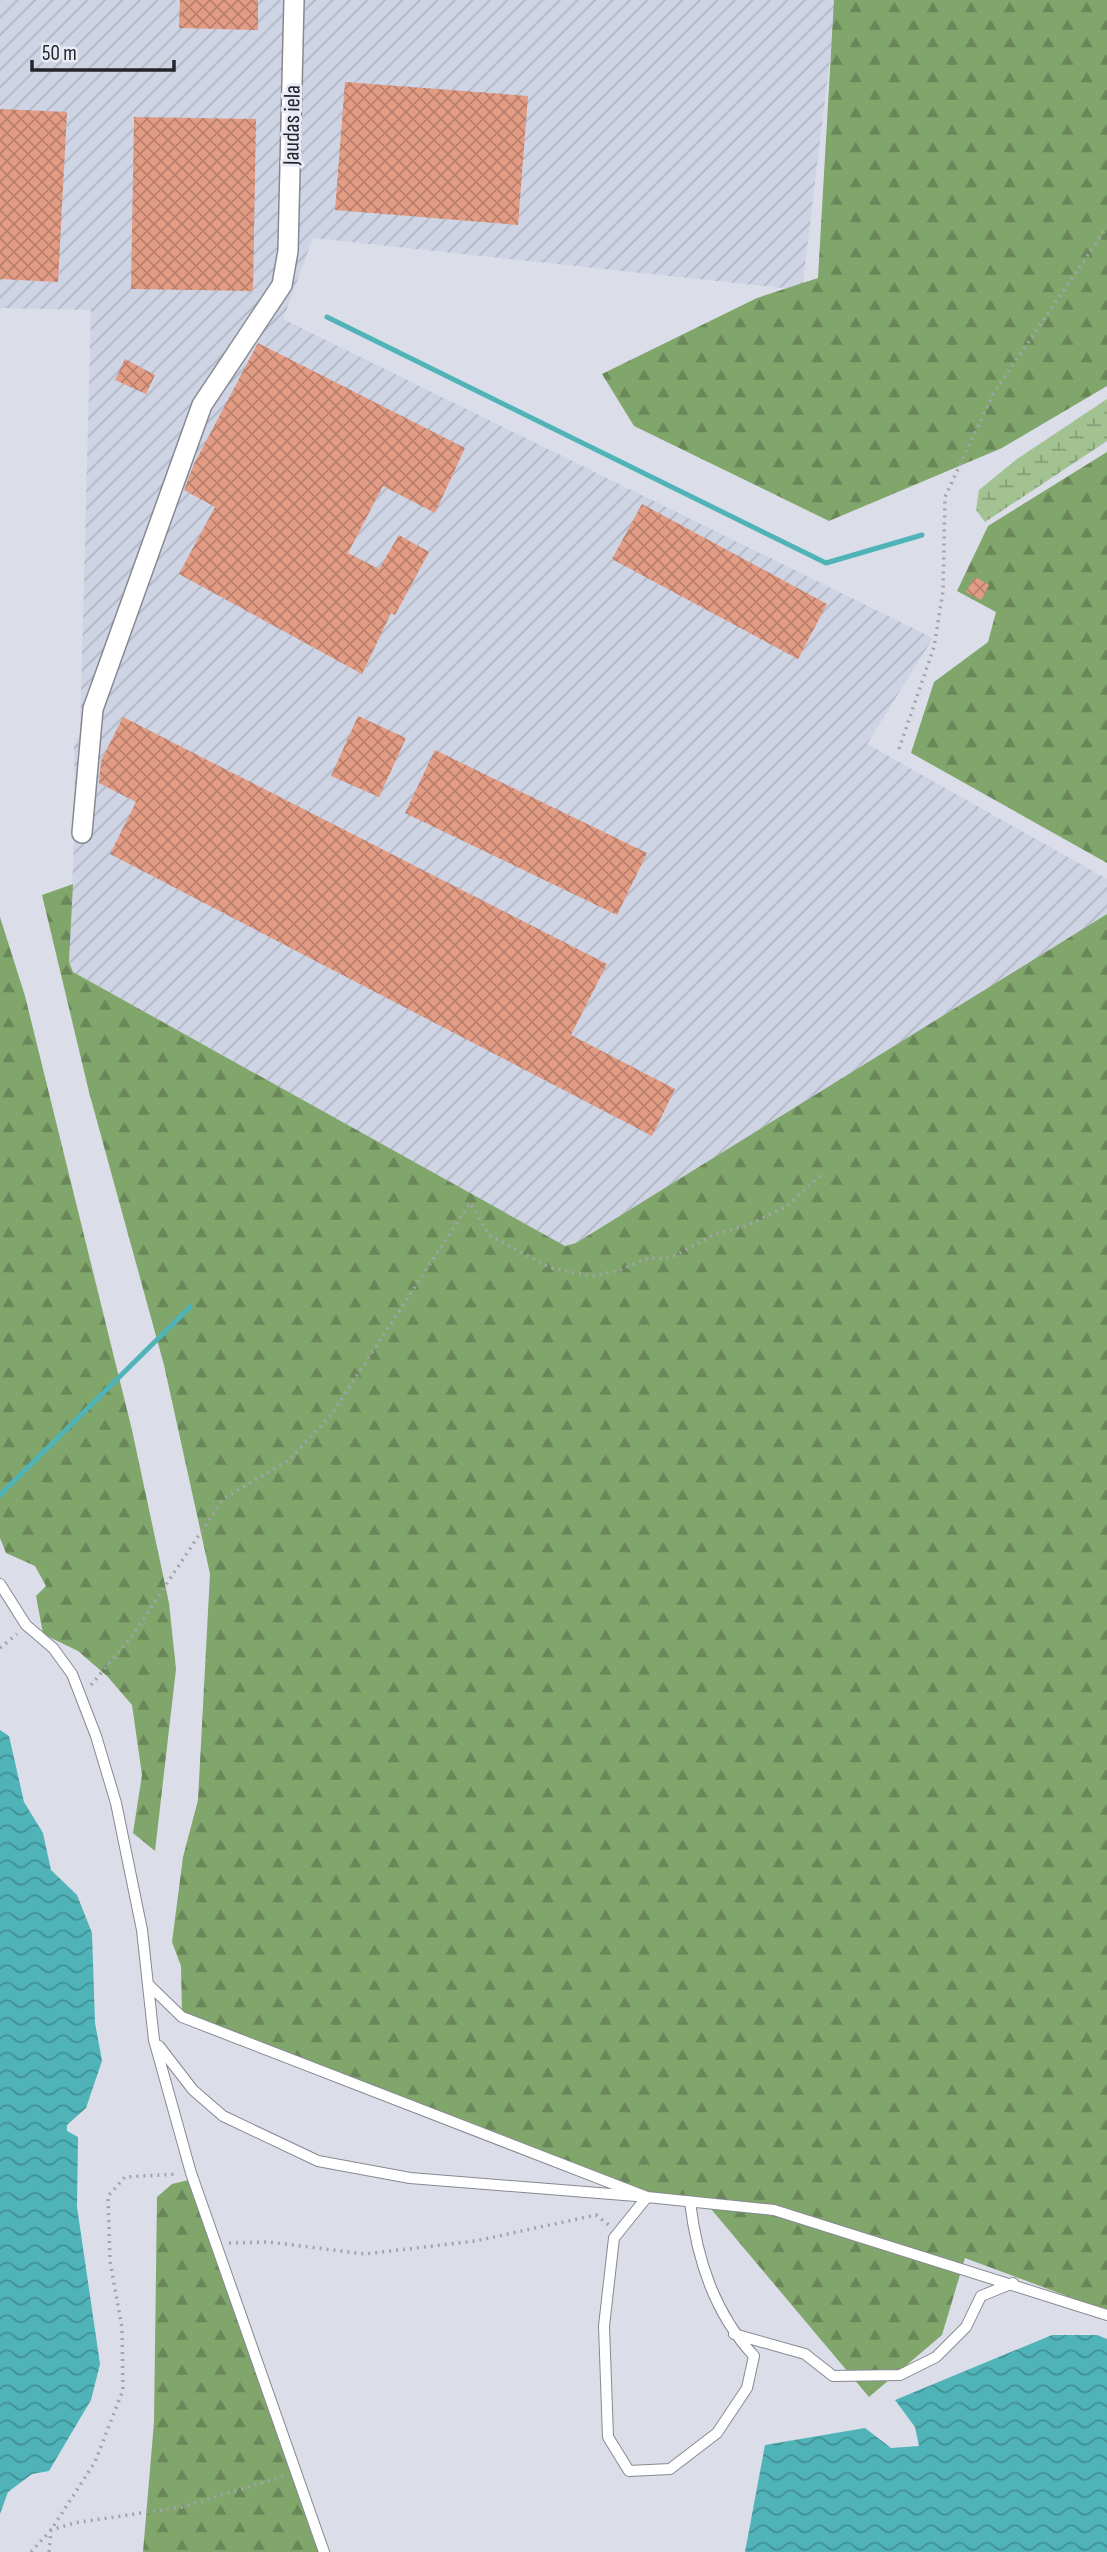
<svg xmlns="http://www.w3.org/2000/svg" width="1107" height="2552" font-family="'Sofia Sans Condensed',sans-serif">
<defs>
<pattern id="industrial-furrows" width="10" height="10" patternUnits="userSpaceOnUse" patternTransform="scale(1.75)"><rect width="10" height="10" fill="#cfd4e5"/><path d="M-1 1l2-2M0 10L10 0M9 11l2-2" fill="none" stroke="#b1b6c4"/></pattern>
<pattern id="forest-firs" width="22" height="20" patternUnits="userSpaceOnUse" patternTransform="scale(1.75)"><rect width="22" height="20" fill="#81a66b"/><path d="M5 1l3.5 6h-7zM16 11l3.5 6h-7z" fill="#698758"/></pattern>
<pattern id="wetland-marsh" width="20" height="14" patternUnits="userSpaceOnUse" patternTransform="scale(1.75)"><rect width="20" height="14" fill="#a3c292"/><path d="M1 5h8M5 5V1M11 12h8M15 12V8" fill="none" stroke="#849d77"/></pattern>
<pattern id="water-waves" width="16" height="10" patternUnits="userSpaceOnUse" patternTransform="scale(1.75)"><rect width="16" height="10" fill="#4fb3b7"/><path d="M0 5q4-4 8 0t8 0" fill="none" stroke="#419195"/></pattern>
<pattern id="building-cross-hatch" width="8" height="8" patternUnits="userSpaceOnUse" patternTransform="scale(1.75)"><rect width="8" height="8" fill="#e39c84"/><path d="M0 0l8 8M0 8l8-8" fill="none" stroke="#b87f6c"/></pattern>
</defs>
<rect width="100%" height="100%" fill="#dbdee8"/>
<!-- industrial -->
<path fill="url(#industrial-furrows)" d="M0,0H837L802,290L313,238L283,319L933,638L867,744L1107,879V914L576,1243L564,1246L73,972L69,962L75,816L74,745L80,734L91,310L0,308Z"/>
<!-- forest -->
<path fill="url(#forest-firs)" d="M834,0H1107V386L1002,448L829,521L634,426L602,374L757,298L818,278Z
M1107,452V863L911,753L934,682L988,642L996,612L957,591L988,526Z
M73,884L69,962L73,972L565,1246L576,1243L1107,914V2311L965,2258L942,2335L869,2397L706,2203L647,2197L182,2017L181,1966L172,1942L183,1857L198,1800L210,1574L164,1365L89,1092L42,895Z
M0,917L25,996L132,1430L169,1603L176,1669L155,1851L133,1833L142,1775L132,1705L107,1676L78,1651L43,1634L36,1596L46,1586L35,1566L6,1553L0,1538Z
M193,2179L324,2552H143L154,2422L157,2197L172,2184Z"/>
<!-- wetland -->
<path fill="url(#wetland-marsh)" d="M1107,399V441L985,522L976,510L979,490L1017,459Z"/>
<!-- water -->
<path fill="url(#water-waves)" d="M0,1730L9,1736L24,1802L43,1833L51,1870L77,1895L92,1933L95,2023L102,2061L86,2108L67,2125V2131L78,2137L77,2207L100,2364L91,2400L49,2471L32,2474L8,2492L0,2514Z
M1052,2335H1097L1107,2339V2552H745L765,2445L865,2428L891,2448L919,2446L915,2427L895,2400Z"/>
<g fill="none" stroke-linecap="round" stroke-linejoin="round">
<!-- stream -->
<path stroke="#4fb3b7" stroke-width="5" d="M327,317L826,563L922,535
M0,1495L190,1307"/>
</g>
<!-- building -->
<path fill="url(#building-cross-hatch)" d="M180,0H258V30L179,28Z
M345,82L528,96L518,225L335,210Z
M0,109L67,112L58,282L0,279Z
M134,117L256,119L253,291L131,289Z
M258,343L465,448L435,513L383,486L348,553L379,569L399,535L429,552L395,615L391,613L362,674L179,574L215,507L184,490L194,464Z
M125,359L155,375L146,394L115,380Z
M642,504L827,604L798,659L612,559Z
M975,577L989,585L981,600L966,592Z
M358,716L406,738L379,797L331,776Z
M123,717L607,964L571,1035L675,1089L652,1136L110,854L136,802L99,783L101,761Z
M435,750L647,853L617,915L405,813Z"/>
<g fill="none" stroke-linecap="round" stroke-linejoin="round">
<defs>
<path id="lane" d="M0,1584L26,1625L53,1648L72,1674L96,1736L116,1803L142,1930L154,2040L191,2173L324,2552
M149,1985L182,2017L647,2197L774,2210L1107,2315
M159,2046L193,2090L223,2116L318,2161L410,2178L636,2196
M647,2197L614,2238L604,2326L608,2437L629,2471L670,2469L717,2433L747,2388L754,2356C714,2313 697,2259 690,2202
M734,2334L805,2354L833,2376L900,2375L936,2357L966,2327L981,2296L1013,2283"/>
<path id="street" d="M82,833L93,709L202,405L282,285L288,251L294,0"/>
</defs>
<!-- lane casing -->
<use href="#lane" stroke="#868992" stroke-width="12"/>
<!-- street casing -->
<use href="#street" stroke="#868992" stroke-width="22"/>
<!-- path -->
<path stroke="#a1a4ac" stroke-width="3.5" stroke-dasharray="2 5" stroke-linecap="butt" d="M899,749L934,647L943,591L945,497L993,394L1107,227
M0,1648L17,1634
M91,1685L132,1636L223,1499L289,1460L331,1415L470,1203L489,1235L551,1268L592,1276L621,1270L644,1259L670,1258L715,1234L748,1225L787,1206L824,1172
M229,2243L269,2242L365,2254L475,2241L596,2215L609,2225
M31,2552L51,2530L95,2462L123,2390L122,2328L110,2261L108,2196L125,2177L178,2174
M49,2552L51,2530L74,2523L182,2507L284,2476"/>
<!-- lane -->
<use href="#lane" stroke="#fff" stroke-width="10"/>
<!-- street -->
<use href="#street" stroke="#fff" stroke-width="19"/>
</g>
<g text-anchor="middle" stroke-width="6" stroke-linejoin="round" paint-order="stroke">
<!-- street labels -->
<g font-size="23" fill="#232528" stroke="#e8ebf6">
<text transform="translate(291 125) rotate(-89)" y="8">Jaudas iela</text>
</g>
</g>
<!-- scale -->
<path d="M32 60v10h142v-10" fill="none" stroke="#232528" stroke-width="3.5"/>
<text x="42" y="60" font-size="21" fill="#232528" stroke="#e8ebf6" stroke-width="5" paint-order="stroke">50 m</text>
</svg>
